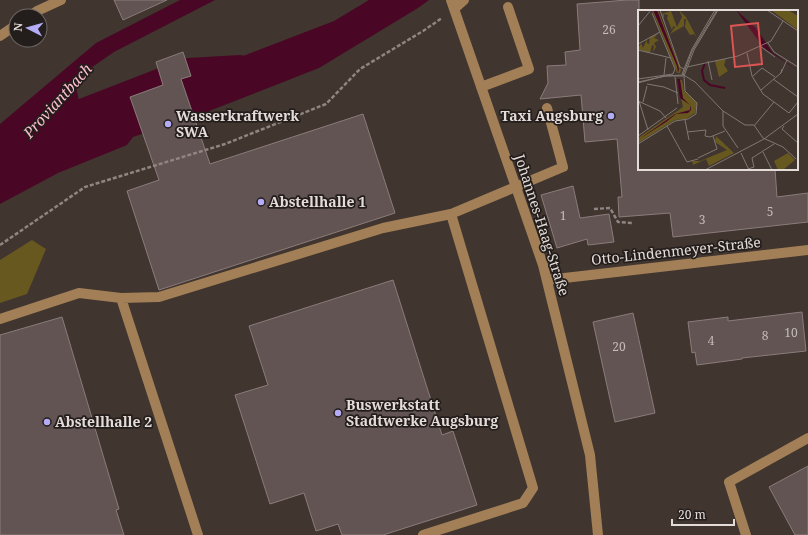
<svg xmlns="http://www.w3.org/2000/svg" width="808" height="535" font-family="'Noto Serif',serif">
<rect width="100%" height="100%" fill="#40352f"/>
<!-- green -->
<path fill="#675820" d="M32,240L46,249L27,294L0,303V260Z"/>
<!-- water -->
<path fill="#4a0725" d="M180,0H215L114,52L85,72L76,87L81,110L96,113L130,101V97L191,76L334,21L369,0H429L418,8L319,68L204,113L133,137L127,145L58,173L0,204V124L96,43Z"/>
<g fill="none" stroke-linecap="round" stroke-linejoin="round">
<!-- canal -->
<path stroke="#4a0725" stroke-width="22" d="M189,69L240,66
M65,134L81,110L161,79"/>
</g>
<!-- building -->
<path fill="#625453" stroke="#8b7c7b" d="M114,0H167L123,20Z
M627,0H639V169H775L777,197L808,193V222L673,237L670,213L619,217L618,197H622L617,139L585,142L581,95L540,99L548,83L547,66L566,65L565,52L580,50L577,4Z
M183,52L191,76L181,79L210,164L363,114L395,213L159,290L127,191L159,180L130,97L163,85L156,62Z
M573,186L580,218L609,214L614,242L588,245L587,239L557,248L541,195Z
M393,280L442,435L453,431L477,505L383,535H342L338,524L316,531L304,493L270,504L235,395L268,385L249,326Z
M802,312L806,351L742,358V359L697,365L695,352L692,353L688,322L728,317V321Z
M633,313L655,413L615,422L593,322Z
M62,317L119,509L116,510L124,535H0V335Z
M808,466V535H795L769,487Z"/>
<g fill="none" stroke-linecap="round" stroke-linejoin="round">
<!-- path -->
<path stroke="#8f8581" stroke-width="2.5" stroke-dasharray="4 2" stroke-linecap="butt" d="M594,209L610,208L618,222L633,223
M0,245L85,187L225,144L326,104L360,69L423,31L442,18"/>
<!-- minor -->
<path stroke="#a27f56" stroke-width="10" d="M451,0L543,265L590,455L598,535
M454,9L464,0
M30,16L37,11L61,0
M0,36L16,25
M481,87L529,69L508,7
M547,280L808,250
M121,298L159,297L383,228L451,214L563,167L547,108
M0,319L79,293L121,298L198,535
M423,535L523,503L533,488L451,214
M746,535L729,482L808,438"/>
</g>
<!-- markers -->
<g fill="#b5acf8" stroke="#231e1b" stroke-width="1.5">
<circle cx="611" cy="116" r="4"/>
<circle cx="168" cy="124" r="4"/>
<circle cx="261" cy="202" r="4"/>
<circle cx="338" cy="413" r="4"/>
<circle cx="47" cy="422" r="4"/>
</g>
<g text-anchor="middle" stroke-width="3.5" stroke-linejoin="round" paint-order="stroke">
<!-- number labels -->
<g font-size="12" fill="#c4bab8">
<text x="609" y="34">26</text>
<text x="770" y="216">5</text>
<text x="563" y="220">1</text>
<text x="702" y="224">3</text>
<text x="791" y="337">10</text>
<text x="765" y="340">8</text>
<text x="711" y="345">4</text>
<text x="619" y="351">20</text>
</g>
<!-- poi labels -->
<g font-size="14" font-weight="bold" fill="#e4dcd9" stroke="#231e1b" text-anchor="start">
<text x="176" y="121">Wasserkraftwerk<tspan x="176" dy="16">SWA</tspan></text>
<text x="603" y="121" text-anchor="end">Taxi Augsburg</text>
<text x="269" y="207">Abstellhalle 1</text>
<text x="346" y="410">Buswerkstatt<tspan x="346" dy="16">Stadtwerke Augsburg</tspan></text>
<text x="55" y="427">Abstellhalle 2</text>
</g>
<!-- street labels -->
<g font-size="14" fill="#e4dcd9" stroke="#231e1b">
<text transform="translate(542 225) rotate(72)" y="5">Johannes-Haag-Straße</text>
<text transform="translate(676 251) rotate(-6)" y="5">Otto-Lindenmeyer-Straße</text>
</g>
<!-- water labels -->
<g font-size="15" font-style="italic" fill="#febed0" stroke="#231e1b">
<text transform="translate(58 101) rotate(-48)" y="5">Proviantbach</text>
</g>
</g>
<!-- overview -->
<g transform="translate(638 10)">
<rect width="160" height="160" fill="#40352f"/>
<path d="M14,0H20L43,60L42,63H39ZM41,0L48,7L59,28L56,24L52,25L47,17L48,9H46V16L32,24L37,17L35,16L34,20L29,8L30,5L26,4V9L24,4L33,1L39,17L44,7ZM133,0H150L160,6V20ZM20,24L16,28L21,30L16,33L18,37L15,42L16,36L14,35L12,43L0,39L3,33L5,38L9,29V33L11,34L12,27ZM88,49L86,55L90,61L81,67L77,51ZM39,69L44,70L46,81L59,93L57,103L48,109L37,110L0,133V128L45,97ZM78,126L96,143L71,156L68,149L55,155L54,151H62L89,140L77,132ZM150,143L157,150L145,160H140L136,151Z" fill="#675820"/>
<path d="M15,0H19L40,55L41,59L40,63L39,56ZM98,0L118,18L134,42L160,61L125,37ZM39,69H42L45,88L52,95L53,99V100L50,103L38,104L28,112L17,119L0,130L37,104L52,100V95L42,88Z" fill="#4a0725"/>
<path fill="none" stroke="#4a0725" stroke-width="2" d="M67,53L64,61L66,70L72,75L87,78"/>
<path fill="none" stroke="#827873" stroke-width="1" d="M22,0L42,57L46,59M129,0L160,21M14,3L37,59L35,64M0,16L13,0M130,33L136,42L160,57M0,34L22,22M122,36L137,47M0,40L33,48M109,43L114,66L125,84L151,103L160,92M70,51L74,70M49,57L100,46L133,31L145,11M144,59L143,63L149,50M44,64L57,72L85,101L107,115H116L125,128L145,137L158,149M44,64L54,39L77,0M26,65L28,48M46,66L56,40L80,0M115,66L124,58L137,67M37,67L40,94M0,69L35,64M135,69L160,87M0,72L28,66H46M0,73L26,66L45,65L54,41L79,0M9,74L26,77L40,83M123,80L143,63M0,91L22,101L28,108M1,91L10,120M5,92L9,76M85,101V116L100,138M47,110L51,130M29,116L49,152L60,149M116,116L136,92M146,116L144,119L160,133M49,122L68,120L67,126L72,127L87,121M0,126L39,98M0,134L37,111L50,109L58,104L59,93L47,81L46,66M125,142L134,160M103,143L111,160M60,148L79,139L75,126M110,159L116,157L114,148L136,134M67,160L126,129L160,104"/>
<path fill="#da5554" fill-opacity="0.15" stroke="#da5554" stroke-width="2" d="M120,13L124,54L97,57L93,16Z"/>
<rect width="160" height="160" fill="none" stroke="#e4dcd9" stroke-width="2"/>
</g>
<!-- north arrow -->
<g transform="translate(28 28) rotate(276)"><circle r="19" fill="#231e1b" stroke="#706a67"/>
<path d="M0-3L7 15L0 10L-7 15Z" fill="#b5acf8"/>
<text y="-6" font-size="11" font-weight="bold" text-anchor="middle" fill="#e4dcd9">N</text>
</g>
<!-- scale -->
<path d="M672 519v6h62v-6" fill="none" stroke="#e4dcd9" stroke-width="2"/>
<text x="678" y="519" font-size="12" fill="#e4dcd9" stroke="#231e1b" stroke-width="3" paint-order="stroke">20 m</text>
</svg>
